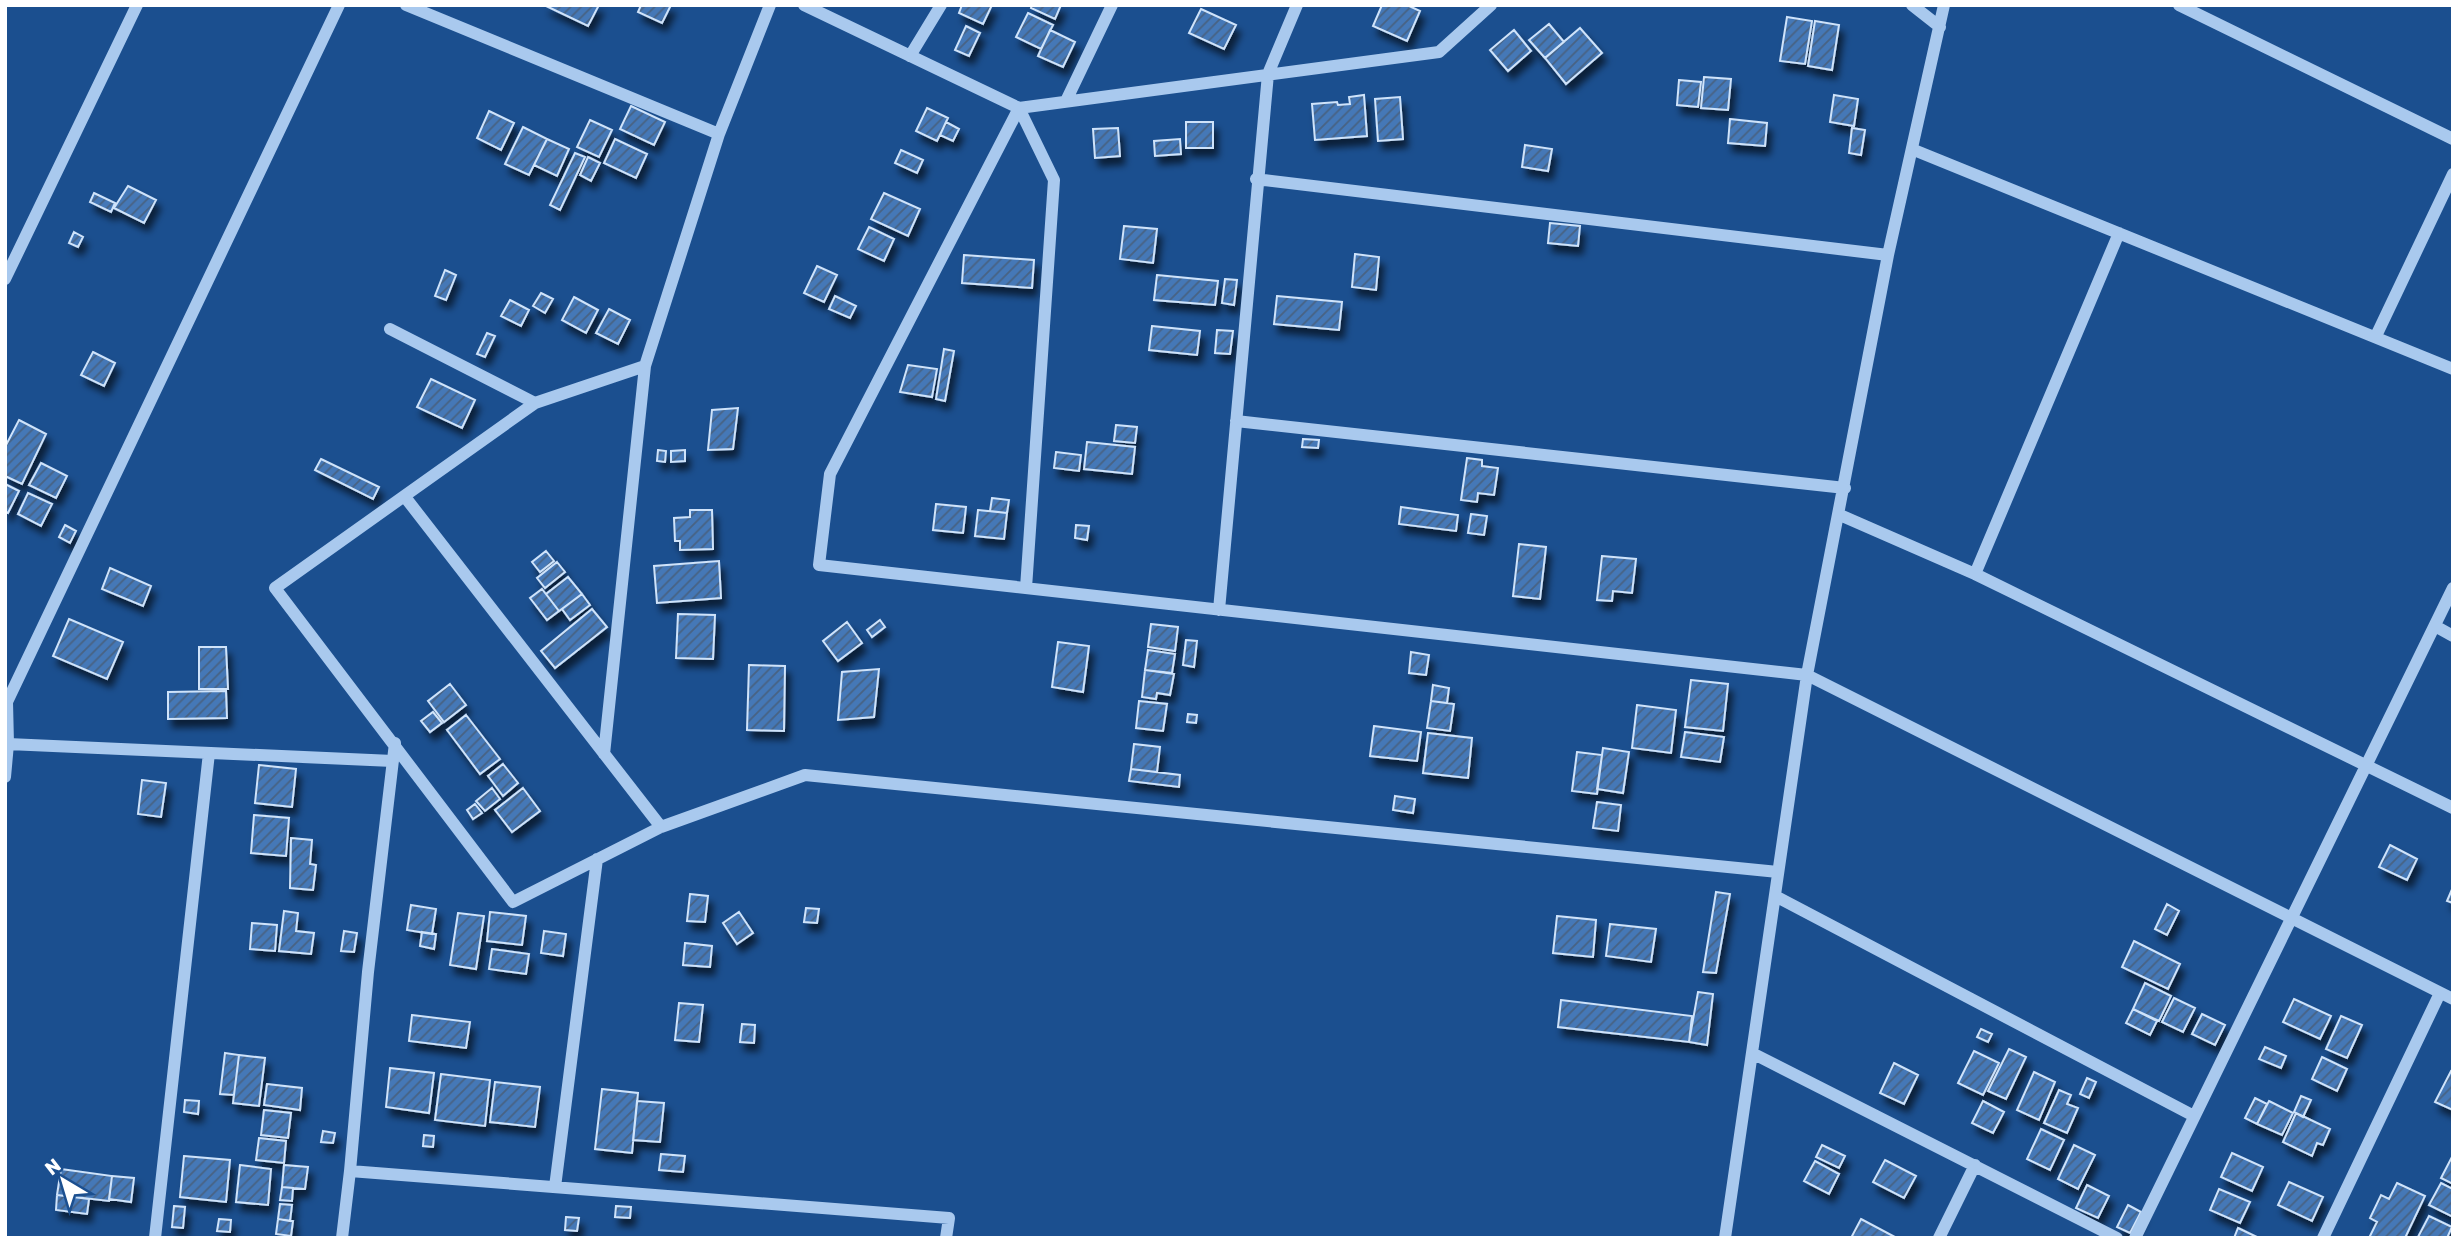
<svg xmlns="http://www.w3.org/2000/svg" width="2458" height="1243" font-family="Rubik,sans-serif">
<defs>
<pattern id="building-hatch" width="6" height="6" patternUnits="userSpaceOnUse" patternTransform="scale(1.75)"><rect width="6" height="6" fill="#4478b7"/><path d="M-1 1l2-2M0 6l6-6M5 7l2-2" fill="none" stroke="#486282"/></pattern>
<filter id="shadow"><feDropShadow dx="4.5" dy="8" stdDeviation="3.5" flood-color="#0009"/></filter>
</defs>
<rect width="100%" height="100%" fill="#1b4f8f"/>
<!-- building -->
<path fill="url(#building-hatch)" stroke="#cfe3fa" stroke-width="2" filter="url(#shadow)" d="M544,5H599L588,26Z
M641,5H671L662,23L638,12Z
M962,5H992L983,24L959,13Z
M1032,5H1061L1055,19L1031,8Z
M1382,5H1407L1420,11L1407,41L1373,26Z
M1201,9L1236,25L1224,49L1189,33Z
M1028,13L1053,25L1041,49L1016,37Z
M1787,17L1812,21L1805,64L1780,61Z
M1815,21L1839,25L1832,70L1808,66Z
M1549,24L1564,42L1545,58L1529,40Z
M966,26L980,33L969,56L955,50Z
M1580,28L1602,53L1566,84L1545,58Z
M1050,30L1075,42L1063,67L1038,56Z
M1514,30L1531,51L1508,71L1490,50Z
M1704,77L1731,79L1728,110L1701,108Z
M1679,80L1701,82L1698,107L1677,105Z
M1364,95L1367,136L1315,140L1312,104L1337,102L1338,105L1350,104L1349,97Z
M1834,95L1858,99L1854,126L1830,122Z
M1400,97L1403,139L1378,141L1375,99Z
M631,106L665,122L654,145L620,129Z
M927,108L948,118L937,141L916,131Z
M489,111L514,123L501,150L477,138Z
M1730,119L1767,123L1765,146L1728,143Z
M590,120L612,130L599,157L577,147Z
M946,122L959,129L953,141L940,135Z
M1186,122H1213V148H1186Z
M523,127L547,139L529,175L505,164Z
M1118,128L1120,156L1095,158L1093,129Z
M1852,128L1865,130L1861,155L1849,153Z
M547,139L569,149L557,176L534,165Z
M615,139L647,154L636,178L604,163Z
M1180,139L1181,154L1155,156L1154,141Z
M1525,145L1552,149L1548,171L1522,167Z
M901,150L923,160L917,173L895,163Z
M575,153L585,157L560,210L550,205Z
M588,157L600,163L591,181L580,175Z
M128,186L156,200L144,223L114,208Z
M94,193L115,203L111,212L90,202Z
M884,193L920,209L908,236L871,219Z
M1550,223L1580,226L1578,246L1548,243Z
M1124,226L1157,229L1153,263L1120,259Z
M869,227L894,239L884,261L858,249Z
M74,232L83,237L78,247L69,243Z
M1355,254L1379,257L1376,290L1352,287Z
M964,255L1034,260L1032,288L962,283Z
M817,266L837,275L824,302L804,293Z
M445,270L456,275L446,300L435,296Z
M1157,275L1218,281L1215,305L1154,300Z
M1225,279L1237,280L1234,305L1222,303Z
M541,293L553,299L545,313L533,306Z
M835,296L856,306L850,318L829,309Z
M1277,296L1342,302L1339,330L1274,324Z
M574,297L598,310L586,333L562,320Z
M510,300L529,310L521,326L501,316Z
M609,309L630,320L618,344L596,333Z
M1152,326L1200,331L1197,355L1149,350Z
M1217,330L1233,331L1230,354L1215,353Z
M487,333L495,336L485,357L477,354Z
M944,349L954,351L945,401L936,399Z
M93,352L115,363L104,386L81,375Z
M908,365L937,369L932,397L900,392Z
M431,379L475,400L462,428L417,407Z
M738,408L733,449L708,450L712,410Z
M19,420L46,434L22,484L5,476V447Z
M1116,425L1137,427L1135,443L1114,441Z
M1303,439L1319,440L1318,448L1302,447Z
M1087,442L1135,447L1132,474L1084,469Z
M658,450L666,451L665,462L657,461Z
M685,450V461L671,462V451Z
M1056,452L1081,455L1079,471L1054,468Z
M1467,458L1482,460V466L1498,468L1494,495L1478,493L1477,502L1461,500Z
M321,459L379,487L373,499L315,470Z
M41,463L67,476L56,498L29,485Z
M5,484L19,491L8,513L5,512Z
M28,493L52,504L41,526L18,514Z
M992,498L1009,500L1007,513L990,511Z
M936,504L966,507L963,533L933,530Z
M1401,507L1458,515L1456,531L1399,524Z
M690,510H712L713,549L680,550V541H675L674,518L690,517Z
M978,510L1007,513L1004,539L975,536Z
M1471,514L1487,516L1484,535L1468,533Z
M65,525L76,531L70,543L59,537Z
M1076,525L1089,526L1087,540L1075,538Z
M1519,544L1546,547L1540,599L1513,596Z
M546,551L554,561L540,572L532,562Z
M1602,556L1636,559L1632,593L1613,591L1612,601L1597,600Z
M719,561L721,598L657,603L654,566Z
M557,562L565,572L545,588L537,578Z
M110,568L151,586L143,606L102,589Z
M568,577L582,594L559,611L546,594Z
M542,589L559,611L547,620L530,598Z
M582,594L590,605L570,620L562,609Z
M592,609L607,627L555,668L541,651Z
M678,614L715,615L713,659L676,658Z
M69,619L123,642L107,679L53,656Z
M880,620L885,627L872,637L867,630Z
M847,622L862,643L838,661L823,641Z
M1151,624L1178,627L1175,651L1148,647Z
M1186,640L1197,641L1194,667L1183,665Z
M1058,642L1089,646L1083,692L1052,687Z
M199,647H226L228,689H199Z
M1148,650L1175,654L1172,673L1145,670Z
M1411,652L1429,655L1426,675L1409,673Z
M749,665L785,666L784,731L747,730Z
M879,669L874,717L838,720L842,672Z
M1145,670L1174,674L1170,695L1157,693L1156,699L1142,697Z
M1691,680L1728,684L1723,731L1685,727Z
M450,684L466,705L444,722L428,701Z
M1433,685L1449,688L1447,703L1431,701Z
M226,691L227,718L168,719V692Z
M1139,701L1167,704L1163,731L1136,728Z
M1431,701L1454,704L1450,731L1427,728Z
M1637,705L1676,710L1671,753L1632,748Z
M433,712L442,723L430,732L421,721Z
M1188,714L1197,715L1196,723L1187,722Z
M466,715L500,759L480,774L447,730Z
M1374,726L1421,732L1417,761L1370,756Z
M1685,732L1724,737L1720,762L1681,757Z
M1428,733L1472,738L1468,778L1423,773Z
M1134,744L1160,747L1157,772L1131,769Z
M1603,748L1629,752L1623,793L1597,789Z
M1577,752L1602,755L1597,794L1572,791Z
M503,764L518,783L503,796L488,776Z
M259,765L296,769L292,807L255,803Z
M1131,769L1180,775L1179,787L1129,781Z
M142,780L166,783L161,817L138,814Z
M492,788L500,799L485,811L476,801Z
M523,788L540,811L512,832L495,810Z
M1395,796L1415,799L1413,813L1393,810Z
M1597,802L1621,805L1618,831L1593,828Z
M475,804L482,813L473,819L467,810Z
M254,815L289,818L286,856L251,853Z
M291,838L312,840L310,864L316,865L313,890L290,888Z
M2390,845L2417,859L2407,880L2379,867Z
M2453,887V903L2447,901Z
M1716,892L1730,894L1716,973L1703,972Z
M690,894L708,896L705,922L687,921Z
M2167,904L2179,911L2167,935L2155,929Z
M411,905L436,909L432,934L407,930Z
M806,908L819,909L817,923L804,922Z
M284,911L298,913L296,931L314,933L311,954L279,951Z
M490,912L526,916L522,945L487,941Z
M739,912L753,933L737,944L723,923Z
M458,913L484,916L476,969L450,965Z
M1557,916L1596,920L1593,957L1553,953Z
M252,923L277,925L275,951L250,949Z
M1610,924L1656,929L1651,962L1606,956Z
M344,931L357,933L354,952L341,951Z
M544,931L566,934L563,956L541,953Z
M422,932L436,934L434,949L420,946Z
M2134,941L2180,964L2168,989L2122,967Z
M685,943L712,946L710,967L683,965Z
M492,949L529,954L526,974L489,969Z
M2145,983L2171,996L2159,1021L2133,1009Z
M1698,992L1713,994L1707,1045L1689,1042Z
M2174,998L2195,1008L2183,1032L2162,1022Z
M2294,999L2331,1016L2320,1039L2283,1022Z
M1561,1000L1692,1016L1689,1042L1558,1027Z
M679,1003L703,1005L699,1042L675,1040Z
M2133,1009L2157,1021L2150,1035L2126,1023Z
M2202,1014L2225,1025L2215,1045L2192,1034Z
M412,1015L470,1022L466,1048L409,1041Z
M2341,1016L2362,1025L2347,1058L2326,1049Z
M742,1024L755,1025L754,1043L740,1042Z
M1981,1029L1992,1034L1988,1042L1977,1037Z
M2265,1047L2286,1056L2281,1068L2259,1059Z
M2009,1049L2026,1057L2006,1099L1988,1091Z
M1974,1051L1999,1063L1983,1095L1958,1083Z
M225,1053L239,1055L234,1095L220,1094Z
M239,1055L265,1058L259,1106L233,1103Z
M2322,1057L2347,1069L2337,1091L2312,1079Z
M1894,1063L1918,1075L1904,1104L1880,1093Z
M390,1068L434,1073L429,1113L386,1107Z
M2451,1071L2453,1072V1110L2435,1102Z
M2034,1072L2055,1082L2039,1120L2017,1110Z
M441,1074L490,1080L485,1126L435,1120Z
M2087,1078L2096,1082L2089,1098L2080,1094Z
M495,1082L540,1087L535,1127L490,1122Z
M267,1084L302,1088L300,1110L264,1105Z
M602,1089L638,1093L632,1153L595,1149Z
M2059,1090L2071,1095L2067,1104L2078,1108L2067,1133L2044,1123Z
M2301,1096L2311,1100L2303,1117L2294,1112Z
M2255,1098L2267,1104L2257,1124L2245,1118Z
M185,1100L199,1101L198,1114L184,1112Z
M637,1101L664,1103L660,1142L633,1140Z
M1983,1101L2004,1112L1993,1133L1972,1123Z
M2269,1101L2293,1113L2282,1135L2257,1124Z
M264,1110L291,1113L288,1138L261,1135Z
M2296,1113L2330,1129L2323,1145L2317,1143L2312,1156L2283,1142Z
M2041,1129L2064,1140L2050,1170L2027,1159Z
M323,1131L335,1133L333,1143L321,1142Z
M424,1135L434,1136L433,1147L423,1146Z
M259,1138L286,1141L284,1163L256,1160Z
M1822,1145L1845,1156L1839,1168L1816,1157Z
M2074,1145L2095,1155L2078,1189L2058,1179Z
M2232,1153L2263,1167L2252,1191L2221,1177Z
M661,1154L685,1156L683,1172L659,1170Z
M2453,1155V1184L2441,1178Z
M184,1156L230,1160L226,1202L180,1197Z
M1885,1160L1916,1176L1904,1198L1873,1182Z
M1815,1161L1839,1174L1829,1194L1804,1181Z
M240,1165L271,1169L268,1205L236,1202Z
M284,1165L308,1167L305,1189L282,1187Z
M61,1169L112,1176L109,1201L57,1195Z
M112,1176L134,1178L131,1202L109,1199Z
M2289,1182L2323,1197L2312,1221L2278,1205Z
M2397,1183L2425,1196L2405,1238H2369L2377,1222L2370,1218L2381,1195L2389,1199Z
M2441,1183L2453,1189V1217L2429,1205Z
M2087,1185L2109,1196L2098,1218L2076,1208Z
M282,1187L293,1188L292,1201L280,1200Z
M2219,1189L2250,1202L2240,1223L2210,1210Z
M57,1195L89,1199L87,1214L56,1210Z
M280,1204L292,1205L290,1221L278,1219Z
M2128,1205L2141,1212L2130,1233L2117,1227Z
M174,1206L185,1207L183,1228L172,1227Z
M616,1206L631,1207L630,1218L615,1217Z
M2429,1216L2452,1227L2447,1238L2418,1237Z
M566,1217L579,1218L577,1231L565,1230Z
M219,1219L231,1220L230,1232L217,1231Z
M278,1219L293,1221L291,1236L276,1234Z
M1861,1219L1895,1237L1894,1238H1851Z
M2238,1228L2259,1238H2234Z"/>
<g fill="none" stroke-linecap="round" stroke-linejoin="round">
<!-- minor -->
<path stroke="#a9c9ee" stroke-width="12" d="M406,5L719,134
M804,5L1019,108L1439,52L1491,5
M1912,5L1940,27
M2179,5L2453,139
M910,56L941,5
M1066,101L1112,5
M1019,108L830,474L819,565L1807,675L2453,999
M1019,108L1054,180L1026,588
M1914,150L2453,369
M1256,179L1888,255
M5,279L137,5
M390,329L535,403
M2376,336L2453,174
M645,366L535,403L275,588L513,902L661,827L805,775L1778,872
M1236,421L1845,488
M405,497L661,827
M1840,515L1975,574L2453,808
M1975,574L2119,233
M1219,610L1268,74L1297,5
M2435,626L2453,636
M395,743L368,972L350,1171L949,1218L946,1238
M8,744L7,702L339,5
M604,754L645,366L719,134L770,5
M5,777L8,744L393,761
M1775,896L2194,1116
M1752,1053L2117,1238
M555,1187L597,859
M155,1238L209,753
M342,1238L350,1171
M1725,1238L1807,675L1888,255L1944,5
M1939,1238L1975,1165
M2135,1238L2453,588
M2323,1238L2440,993"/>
</g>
<!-- border -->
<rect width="2458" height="1243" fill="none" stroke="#ffffff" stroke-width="14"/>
<!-- north arrow -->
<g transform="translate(63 1180) rotate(322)" stroke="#1b4f8f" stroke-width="5" paint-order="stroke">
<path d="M0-5L12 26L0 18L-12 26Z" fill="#ffffff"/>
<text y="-10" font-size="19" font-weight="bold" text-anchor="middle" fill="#ffffff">N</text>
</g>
</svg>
